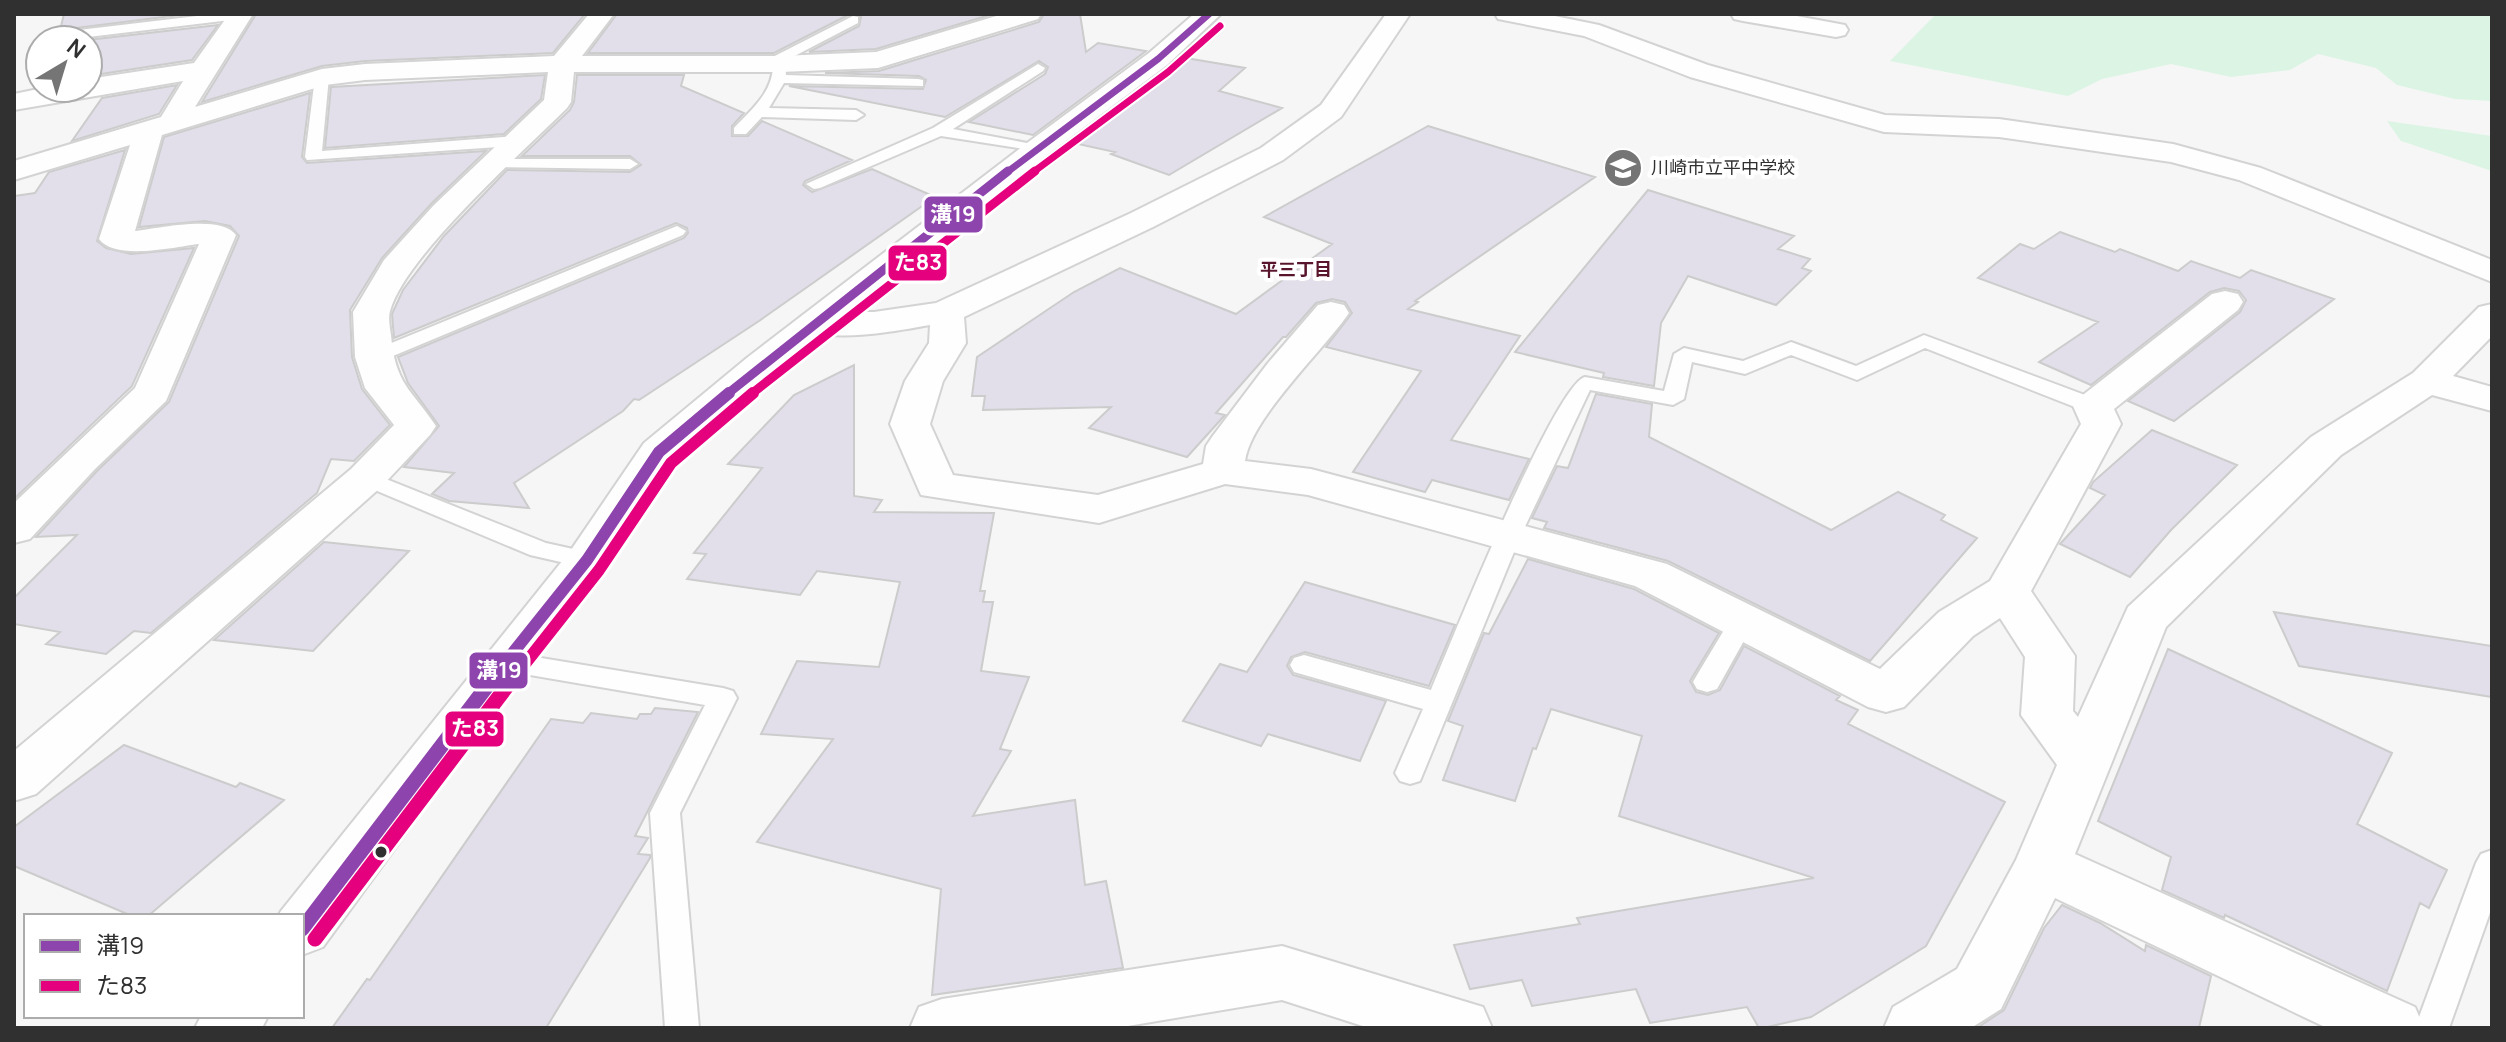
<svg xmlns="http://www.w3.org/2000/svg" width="2506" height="1042" font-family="Manrope,'Noto Sans JP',sans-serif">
<rect width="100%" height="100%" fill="#f6f6f6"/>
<!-- green -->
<path fill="#dcf4e4" d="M1936,14H2492V101L2455,99L2397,85L2376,68L2318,54L2290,70L2231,77L2171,64L2102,79L2068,96L1890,61Z
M2387,121L2492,136V171L2401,141Z"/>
<!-- building -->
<path fill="#e2dfea" stroke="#ccc" stroke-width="2" d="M64,14H188L60,30Z
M256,14H585L553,53L365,61L322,66L202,102Z
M617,14H850L774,53H588Z
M858,14H993L876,49L809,52L859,26L861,17Z
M1044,14H1080L1086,52L1098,43L1146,51L1033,135L969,122L1045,74L1048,67L1039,61L945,117L789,86L923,89L926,80L919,76L825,73L879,71L1039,22Z
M218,25L192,60L88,76V40Z
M1180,57L1245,68L1219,91L1282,108L1169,175L1111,154L1115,152L1069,142Z
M545,75L541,99L504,134L325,148L331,87Z
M577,75H684L681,86L744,113L732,126V136H748L762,121L852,160L805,181L803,185L812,192L872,169L935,197L759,321L639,400L634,399L623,411L514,483L529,508L449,501L432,494L454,473L404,467L439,426L408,383L398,357L684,238L688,233L687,228L676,223L394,338L392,314L403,290L444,236L507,170L630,172L641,165L630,156H522L570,110L574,102Z
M177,85L159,114L72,141L102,98Z
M310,93L302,157L307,163L486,151L432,203L382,258L350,310L352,357L362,389L390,425L354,461L331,459L317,493L151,633L134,631L106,654L46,644L60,632L14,624V598L77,535L36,537L97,471L169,402L239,236L230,226L205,221L139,227L164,137Z
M1428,126L1595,177L1415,301L1418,302L1408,309L1520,336L1451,440L1529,459L1509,500L1432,480L1425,492L1353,472L1421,371L1326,347L1352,313L1345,302L1332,299L1316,303L1286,337H1283L1216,413L1225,415L1187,457L1089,428L1111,407L983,410L985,396H972L977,357L1074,292L1120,268L1236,314L1332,244L1264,217Z
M125,150L97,241L106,248L131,254L194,248L132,386L14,499V196L35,193L49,172Z
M1648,190L1794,236L1778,249L1810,259L1802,268L1811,271L1776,305L1688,276L1661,323L1654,386L1603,377L1604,373L1515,352Z
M2060,232L2115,252L2120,249L2178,271L2191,261L2240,278L2251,270L2334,299L2174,421L2128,401L2240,312L2246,300L2239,291L2224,288L2210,292L2091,385L2039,362L2098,322L1978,278L2020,244L2034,249Z
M854,365V496L882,500L874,512L994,513L980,591H985L983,602H993L981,671L1029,677L1000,749L1011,751L973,816L1075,800L1085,885L1106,881L1123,968L932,995L941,889L757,842L833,739L761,734L797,661L879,667L900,582L817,571L800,595L687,579L706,554L694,553L762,468L728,464L794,395Z
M1596,394L1652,404L1649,437L1831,530L1898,492L1945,515L1941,520L1977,538L1870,661L1668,561L1544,528L1547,522L1532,518L1557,466L1568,468Z
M2152,430L2237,465L2171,530L2130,577L2060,544L2105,495L2090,488L2093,482Z
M324,542L409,551L313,651L214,640Z
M1528,559L1634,589L1719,633L1690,681L1696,692L1708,695L1720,690L1744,646L1840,696L1836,700L1858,710L1848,724L2005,802L1926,946L1811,1017L1763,1028H1759L1747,1007L1650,1023L1636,989L1532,1006L1522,980L1470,989L1454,945L1580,924L1577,918L1814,878L1619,816L1642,736L1551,709L1536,749L1533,748L1515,801L1443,780L1463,726L1448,721L1484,633L1489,634Z
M1305,582L1455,625L1429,686L1305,652L1291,657L1287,666L1293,675L1386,701L1360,761L1268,734L1261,746L1183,721L1220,664L1247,672Z
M2274,612L2492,646V697L2299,666Z
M2168,649L2392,753L2357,824L2447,870L2429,908L2420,903L2387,991L2225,915L2224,918L2162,890L2171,857L2098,821Z
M655,708L698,712L635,836L648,838L638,854L650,855V858L546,1028H332L367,979L370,980L551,719L583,723L591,713L637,719L640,714H651Z
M124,745L236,787L240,783L284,800L148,916H132L14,866V827Z
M2062,905L2100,923L2145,951L2146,945L2211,976L2199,1028H1977L2004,1010L2044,928Z"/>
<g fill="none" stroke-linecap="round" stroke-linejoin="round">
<defs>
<path id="lane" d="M214,14L246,15L239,19L63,40L55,36L62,32Z
M853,16L858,17V23L785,61L786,75L918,79L923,80V86L784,83L769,108L856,110L864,115L856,120L762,117L746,134H734V128C751,110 771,94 773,68L765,67V61Z
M1038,64L1045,68L1043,71L953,129L1043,146V152L941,136L820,188L814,189L806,184L933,128Z
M322,73L329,77L322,151L515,136L523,141L515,146L307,160L305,157L315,77Z
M497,159H630L638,164L630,169L491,167L489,164Z
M677,226L686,231L683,235L381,361L374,363L364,357L367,353Z
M1924,335L2101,401L2104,406L2101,411H2085L1925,348L1857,380L1791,355L1745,374L1692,362L1684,399L1673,405L1590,390L1521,535L1420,781L1410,784L1400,781L1395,773L1423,709L1294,672L1290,665L1294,658L1304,655L1431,690C1449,647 1555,384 1585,377L1664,391L1674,354L1684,348L1743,361L1791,342L1856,366Z
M366,471L546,543L596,554L599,560L596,566L587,568L530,555L358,483L354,478L358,473Z
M1742,612L1751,615L1755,621L1717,689L1707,692L1697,689L1693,682L1697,675L1733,615Z
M505,652L723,688L733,691L737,698L680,813L699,1028H665L650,813L705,705L495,669L492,662L495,655Z
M2492,850V907L2449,1028H2415L2476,863L2481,854Z"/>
<path id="street" d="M229,14H253L195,107L322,69L365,64L554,56L589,14H614L582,56H780L876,52L1003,14H1041L1038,19L878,68L780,72H574L571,102L567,108C524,151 405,256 390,311C388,318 390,328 391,335C395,384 411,389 436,426L430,435L381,487L36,794L17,800L14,799V751L351,469L394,425L365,388L355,357L353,312L384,260L434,205L544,100L548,72L365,80L325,85L162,135L135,231C159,228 222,214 236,235L166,401L95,469L30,539L14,543V503L135,388L199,244C174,247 115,261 99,239L130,145L14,180V161L161,117L183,81L14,110V94L43,88H88V79L194,63Z
M1386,14H1410L1341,117L1283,160L1153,227L964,317L966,343L943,381L930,424L953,475L1098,495L1203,464L1206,446L1212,437L1268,363L1318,305L1331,302L1344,305L1349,313C1323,351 1251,418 1245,461L1311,469L1667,564L1880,669L1939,612L1990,581L2081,424L2073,406L2079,398L2212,294L2225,291L2238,294L2243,302L2238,310L2114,409L2121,424L2031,591L2075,656L2073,711L2078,717L2128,607L2311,437L2413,373L2479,307L2492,304V336L2453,376L2492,387V411L2432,395L2341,455L2166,627L2075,854L2415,1007L2424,1028H2327L2055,898L2001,1009L1971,1028H1884L1893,1007L1957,969L2016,860L2057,765L2021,715L2025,657L2000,618L1973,636L1904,707L1886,712L1868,707L1635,586L1308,495L1225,484L1099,523L921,495L890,424L905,381L929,343L930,325C889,332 844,341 803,331L798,323L803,315L816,312H874L936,303L1131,213L1261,148L1321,105Z
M1495,14H1545L1599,25L1708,65L1885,115L1999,119L2173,144L2261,168L2492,260V282L2239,180L2171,162L1999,137L1884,132L1690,77L1584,36L1498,19Z
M1731,14H1786L1845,25L1848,30L1845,35L1836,37L1743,21L1734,19Z
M1282,946L1483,1007L1492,1028H1369L1282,1000L1116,1028H910L919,1007L942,999Z"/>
<path id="secondary" d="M1194,14H1221L1167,65L1047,155L774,373L674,460L603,570L522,674L323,947L302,955V916H278L281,911L571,550L644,443L748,357L1027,143L1149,53Z
M201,1016H268L262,1028H195Z"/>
</defs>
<!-- lane casing -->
<use href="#lane" stroke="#d3d3d3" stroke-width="4"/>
<!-- street casing -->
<use href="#street" stroke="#d3d3d3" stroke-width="4"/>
<!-- secondary casing -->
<use href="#secondary" stroke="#d3d3d3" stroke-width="4"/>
<!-- lane -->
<use href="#lane" fill="#fefefe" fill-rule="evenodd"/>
<!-- street -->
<use href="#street" fill="#fefefe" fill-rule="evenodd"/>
<!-- secondary -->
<use href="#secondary" fill="#fefefe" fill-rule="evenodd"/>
<defs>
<path id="bus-1-far3" d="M1006,173L1158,59L1209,14"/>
<path id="bus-1-far2" d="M726,395L1008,171"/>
<path id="bus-1-far1" d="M492,679L587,560L659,452L729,393"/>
<path id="bus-1" d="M302,929L494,677"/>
<path id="bus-2-far3" d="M1032,173L1168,72L1220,26"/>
<path id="bus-2-far2" d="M750,395L1035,171"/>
<path id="bus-2-far1" d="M513,679L599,570L671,463L753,393"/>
<path id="bus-2" d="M315,939L514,677"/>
</defs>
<!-- bus-1-far3 casing -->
<use href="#bus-1-far3" stroke="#fff" stroke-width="11"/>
<!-- bus-1-far2 casing -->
<use href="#bus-1-far2" stroke="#fff" stroke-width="14"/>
<!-- bus-1-far1 casing -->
<use href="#bus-1-far1" stroke="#fff" stroke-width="18"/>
<!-- bus-1 casing -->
<use href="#bus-1" stroke="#fff" stroke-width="21"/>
<!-- bus-2-far3 casing -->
<use href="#bus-2-far3" stroke="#fff" stroke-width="11"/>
<!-- bus-2-far2 casing -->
<use href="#bus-2-far2" stroke="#fff" stroke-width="14"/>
<!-- bus-2-far1 casing -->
<use href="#bus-2-far1" stroke="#fff" stroke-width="18"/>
<!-- bus-2 casing -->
<use href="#bus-2" stroke="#fff" stroke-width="21"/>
<!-- bus-1-far3 -->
<use href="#bus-1-far3" stroke="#8e44ad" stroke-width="7"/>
<!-- bus-1-far2 -->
<use href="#bus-1-far2" stroke="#8e44ad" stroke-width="9"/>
<!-- bus-1-far1 -->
<use href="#bus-1-far1" stroke="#8e44ad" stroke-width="12"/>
<!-- bus-1 -->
<use href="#bus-1" stroke="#8e44ad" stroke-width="15"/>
<!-- bus-2-far3 -->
<use href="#bus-2-far3" stroke="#e5007d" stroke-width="7"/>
<!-- bus-2-far2 -->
<use href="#bus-2-far2" stroke="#e5007d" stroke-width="9"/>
<!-- bus-2-far1 -->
<use href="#bus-2-far1" stroke="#e5007d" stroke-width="12"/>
<!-- bus-2 -->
<use href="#bus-2" stroke="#e5007d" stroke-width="15"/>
</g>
<!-- icons -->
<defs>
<symbol id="school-disc" viewBox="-11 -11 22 22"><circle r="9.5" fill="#757576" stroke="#fff"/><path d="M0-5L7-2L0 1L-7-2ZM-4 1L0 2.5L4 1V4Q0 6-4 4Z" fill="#fff"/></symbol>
</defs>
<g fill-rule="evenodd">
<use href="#school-disc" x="1601" y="146" width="44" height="44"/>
</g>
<!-- markers -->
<circle fill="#303031" stroke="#fff" stroke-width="3" cx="381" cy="852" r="7"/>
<g text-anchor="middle" stroke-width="8" stroke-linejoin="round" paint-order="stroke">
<!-- far-poi labels -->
<g font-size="18" fill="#303031" stroke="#fff" text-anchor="start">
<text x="1651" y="174">川崎市立平中学校</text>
</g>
<!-- far-neighbourhood labels -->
<g font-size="18" font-weight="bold" fill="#58152d" stroke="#fff">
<text x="1296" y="276">平三丁目</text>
</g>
</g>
<g stroke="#fff" stroke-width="3">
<rect x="923" y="195" width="61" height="39" rx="8" fill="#8e44ad"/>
<rect x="887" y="244" width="61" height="38" rx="8" fill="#e5007d"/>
<rect x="468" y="651" width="61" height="39" rx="8" fill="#8e44ad"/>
<rect x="444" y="710" width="61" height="38" rx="8" fill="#e5007d"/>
</g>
<g font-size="22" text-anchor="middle" font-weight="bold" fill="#fff">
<text x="953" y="222">溝19</text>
<text x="918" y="270">た83</text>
<text x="499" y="678">溝19</text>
<text x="475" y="736">た83</text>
</g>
<!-- border -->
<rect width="2506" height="1042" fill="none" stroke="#303031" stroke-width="32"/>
<!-- legend -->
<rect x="24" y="914" width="280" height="104" fill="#ffffff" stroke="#acacad" stroke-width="2"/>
<rect x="40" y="940" width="40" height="12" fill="#8e44ad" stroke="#acacad" stroke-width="2"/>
<text x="96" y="954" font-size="24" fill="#303031">溝19</text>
<rect x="40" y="980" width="40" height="12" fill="#e5007d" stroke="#acacad" stroke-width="2"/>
<text x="96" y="994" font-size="24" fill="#303031">た83</text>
<!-- north arrow -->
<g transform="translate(64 64) rotate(38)"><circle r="38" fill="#ffffff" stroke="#acacad" stroke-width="2"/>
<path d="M0-6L14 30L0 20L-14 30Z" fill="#757576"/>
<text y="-12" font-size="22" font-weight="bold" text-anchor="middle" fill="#303031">N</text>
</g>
</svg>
